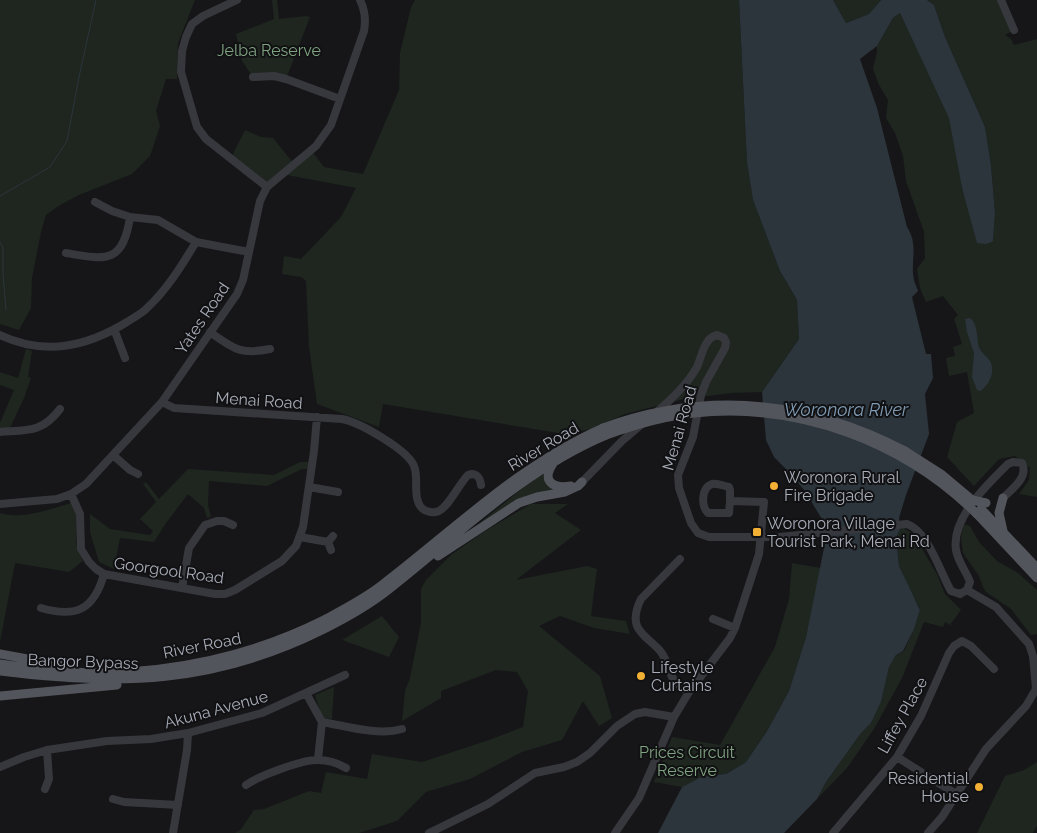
<svg xmlns="http://www.w3.org/2000/svg" width="1037" height="833" font-family="Raleway,sans-serif">
<rect width="100%" height="100%" fill="#161618"/>
<!-- green -->
<path fill="#1e261f" d="M0,0H195L178,43L177,79H166L156,111L160,126L150,156L132,174L79,195L60,205L46,215L41,232L32,278L31,308L19,330L0,324Z
M272,0H277L279,19L306,16L310,17L286,79L253,77L242,61L236,34L274,19Z
M415,0H739L747,161L753,200L780,271L797,300L799,339L762,392L731,393L684,399L625,414L591,429L564,434L383,404L379,427L317,404L309,347L306,281L301,277L282,274L284,256L301,259L341,217L356,188L282,174L267,187L231,158L245,130L261,137L273,138L294,164L311,150L324,167L363,174L399,90L400,53L411,7Z
M833,0H881L869,14L846,23Z
M927,0H1001L1014,30L1005,35L1011,39L1014,45L1037,39V497L1019,494L1029,480L1030,468L1015,456L999,459L974,486L947,457L957,422L974,413L967,372L949,376L946,358L955,356L953,347L962,344L954,319L958,315L943,296L926,302L920,288L917,269L925,258L924,232L906,181L903,156L895,133L886,118L888,100L879,85L873,69L877,52V46L893,18L900,13L950,118L962,188L983,244L990,243L993,241L995,213L991,165L985,127L945,37L934,5Z
M26,349L32,351L28,377L31,378L24,398L10,428H0V423L14,390L0,385V372L18,378Z
M300,462H309L308,469H302L267,486L209,481L208,505L211,517L207,518L204,508L188,494L166,523L154,542L120,538L114,569L99,562L90,532V514L110,529L150,535L153,531L140,519L156,502L143,484L146,482L159,499L188,469L274,475Z
M542,474L547,485L558,490L482,524L481,522L530,482Z
M71,503C73,506 75,511 76,514C79,532 71,541 83,561L69,572L15,563L0,642V513C23,520 49,509 71,503Z
M531,504H568L555,513L581,530L516,580L587,566L597,569L591,616L626,621L630,634L594,628L560,616L539,626L600,676L612,718L599,726L583,701L562,740L522,752L470,779L426,792L397,821L359,833H235L241,829L254,810L264,809L309,791L321,793L326,772L367,779L372,754L422,762L489,740L523,727L528,691L517,672L496,670L441,691V698L402,721L405,691L410,678L421,623V589L426,580L452,554L488,529Z
M963,524L970,526L979,542L997,561L1018,573L1037,590V634L1031,635L1011,609L986,592L983,587L979,576L963,553L961,538Z
M903,528L912,533L915,537L937,574L945,594L961,610L950,625L945,622L943,627L924,622L902,678L874,729L847,768L817,799L826,782L861,733L871,723L881,702L889,667L896,655L904,651L914,629L920,610L919,606L908,588L899,566L896,538L900,529Z
M792,563L821,568L806,637L789,691L767,731L746,762L726,774L703,776L682,787L654,782L672,737L720,745L775,647L789,599Z
M382,616L399,637L389,657L342,640Z
M334,687L332,719L322,718L315,695Z
M1037,762V826L1033,833H977L1005,776L1024,770Z"/>
<!-- water -->
<path fill="#2c353c" d="M739,0H833L846,23L869,14L881,0H927L934,5L945,37L985,127L991,165L995,213L993,241C988,245 983,244 977,243L962,188L949,118L900,13L893,18L877,46L860,59L877,108L907,227C919,245 910,261 914,280C915,284 917,288 918,291L912,297L926,354H931L933,378L925,394L929,434L906,495L899,518L900,529L896,538L899,566L920,610L914,629L903,651L896,655L889,667L881,702L871,723L861,733L826,782L817,799L784,833H658L682,787L703,776L726,774L746,762L767,731L789,691L806,637L825,543L823,521L805,491L793,477L790,478L786,472L787,470L774,457L766,440L762,392L799,339L797,300L780,271L753,200L747,162Z
M970,318C977,323 977,335 978,344C979,352 988,356 991,363C995,374 988,386 980,391L977,390L972,377L974,353L967,332L965,319Z"/>
<g fill="none" stroke-linecap="round" stroke-linejoin="round">
<!-- stream -->
<path stroke="#2c353c" stroke-width="1" d="M0,196L50,167L67,141L79,77L96,0
M0,242L3,247V274L6,310"/>
<!-- minor -->
<path stroke="#37383d" stroke-width="8" d="M237,0L203,16L192,24L186,37L182,51L181,72L197,127L206,139L267,187
M1001,0L1014,30
M253,77L274,76L286,79L340,99
M95,202L112,211L130,217L158,220L196,242L249,252
M66,253C106,260 123,264 130,217
M114,329L125,358
M210,332C234,349 240,355 270,349
M0,335C45,356 86,347 127,322C133,318 141,314 146,309C167,290 182,265 196,242
M162,402L174,408L342,419C359,422 408,450 414,466C419,478 413,493 419,504C422,511 432,514 439,511C449,506 459,484 468,475C476,472 480,477 481,485
M654,414C670,401 687,385 697,367C702,356 704,338 717,335L724,338L726,342L725,348L706,382L701,395L693,437L678,475L679,488L691,523L698,533L709,537H780L907,524C928,531 940,572 951,591L960,594L967,590L970,582C966,571 958,562 956,550C951,518 987,485 1008,464L1013,462L1022,463C1029,477 1012,489 1003,498
M0,432C27,430 42,433 60,409
M113,455L130,470L138,474
M582,482L622,441L642,424
M309,487L338,492
M71,494L80,514L81,549L89,562L96,569L104,574L215,594H225L235,590L282,561L296,546L303,527L314,451L317,417
M0,504L57,499L71,494L86,484L162,402L237,294L243,280L260,201L267,187L316,146L331,125L364,31C366,20 365,10 360,0
M300,537L328,542
M331,550L328,542L333,536
M680,559L641,599C637,607 634,618 637,626C641,636 654,643 661,652C667,660 668,668 672,677C676,684 682,688 689,692
M182,588L189,548L205,525L217,521H224L233,525
M41,608C76,618 94,610 104,574
M713,619L735,628
M306,693L322,722L318,759
M322,722C346,726 378,736 402,729
M897,757L956,794
M0,767L24,757L47,750L107,741L151,739L188,733L262,713L345,675
M246,785C256,778 267,774 278,770C302,761 322,754 346,768
M45,789L49,779L47,750
M113,799L124,802L178,805
M173,833L187,750L188,733
M429,833L488,804L535,773L564,767L577,762L590,753L617,726L635,714L645,712L674,717
M615,833L639,798L674,717L689,692L730,638L735,628L759,554L764,502L730,501L729,513H708C701,506 701,488 712,484C717,483 724,486 729,487L730,490V501
M833,833L897,757L921,716L949,653L954,646L962,641L971,646L994,669
M928,833L942,817L986,749L1026,706L1036,689L1033,656L1029,644L996,607L967,590"/>
<!-- major -->
<path stroke="#53555c" stroke-width="9" d="M905,451L941,474L972,500
M554,462C541,480 551,489 571,486
M1003,498L999,513L1003,531
M981,509L1037,568
M977,514L1037,578
M438,556L519,503L537,497L565,492L578,486L582,482
M0,654L66,666
M0,664C30,668 60,672 90,673C171,674 252,656 324,620C344,609 364,599 382,585C454,530 519,465 603,428
M0,671C119,686 214,684 324,629C346,618 369,605 388,590C458,535 523,470 606,435
M0,696L117,685"/>
<!-- major-bridge -->
<path stroke="#53555c" stroke-width="9" d="M603,428C707,390 807,400 905,451
M606,435C634,425 663,416 694,413C798,402 903,441 977,514
M972,500L986,503"/>
</g>
<!-- markers -->
<g fill="#f2b134" stroke="#111113" stroke-width="2">
<circle cx="774" cy="486" r="5"/>
<rect x="752" y="527" width="10" height="10" rx="2.5"/>
<circle cx="641" cy="676" r="5"/>
<circle cx="979" cy="787" r="5"/>
</g>
<g text-anchor="middle" stroke-width="4" stroke-linejoin="round" paint-order="stroke">
<!-- park labels -->
<g font-size="16" fill="#7fa381" stroke="#111113">
<text x="269" y="56">Jelba Reserve</text>
<text x="687" y="758">Prices Circuit<tspan x="687" dy="18">Reserve</tspan></text>
</g>
<!-- street labels -->
<g font-size="16" fill="#a8adb8" stroke="#111113">
<text transform="translate(202 318) rotate(-56)" y="6">Yates Road</text>
<text transform="translate(259 400) rotate(4)" y="6">Menai Road</text>
<text transform="translate(679 428) rotate(-74)" y="6">Menai Road</text>
<text transform="translate(543 446) rotate(-31)" y="6">River Road</text>
<text transform="translate(169 570) rotate(8)" y="6">Goorgool Road</text>
<text transform="translate(202 645) rotate(-11)" y="6">River Road</text>
<text transform="translate(83 661) rotate(2)" y="6">Bangor Bypass</text>
<text transform="translate(216 709) rotate(-15)" y="6">Akuna Avenue</text>
<text transform="translate(902 715) rotate(-61)" y="6">Liffey Place</text>
</g>
<!-- poi labels -->
<g font-size="16" fill="#a8adb8" stroke="#111113" text-anchor="start">
<text x="784" y="483">Woronora Rural<tspan x="784" dy="18">Fire Brigade</tspan></text>
<text x="767" y="529">Woronora Village<tspan x="767" dy="18">Tourist Park, Menai Rd</tspan></text>
<text x="651" y="673">Lifestyle<tspan x="651" dy="18">Curtains</tspan></text>
<text x="969" y="784" text-anchor="end">Residential<tspan x="969" dy="18">House</tspan></text>
</g>
<!-- water labels -->
<g font-size="18" font-style="italic" fill="#7f9bb3" stroke="#111113">
<text x="846" y="416">Woronora River</text>
</g>
</g>
</svg>
